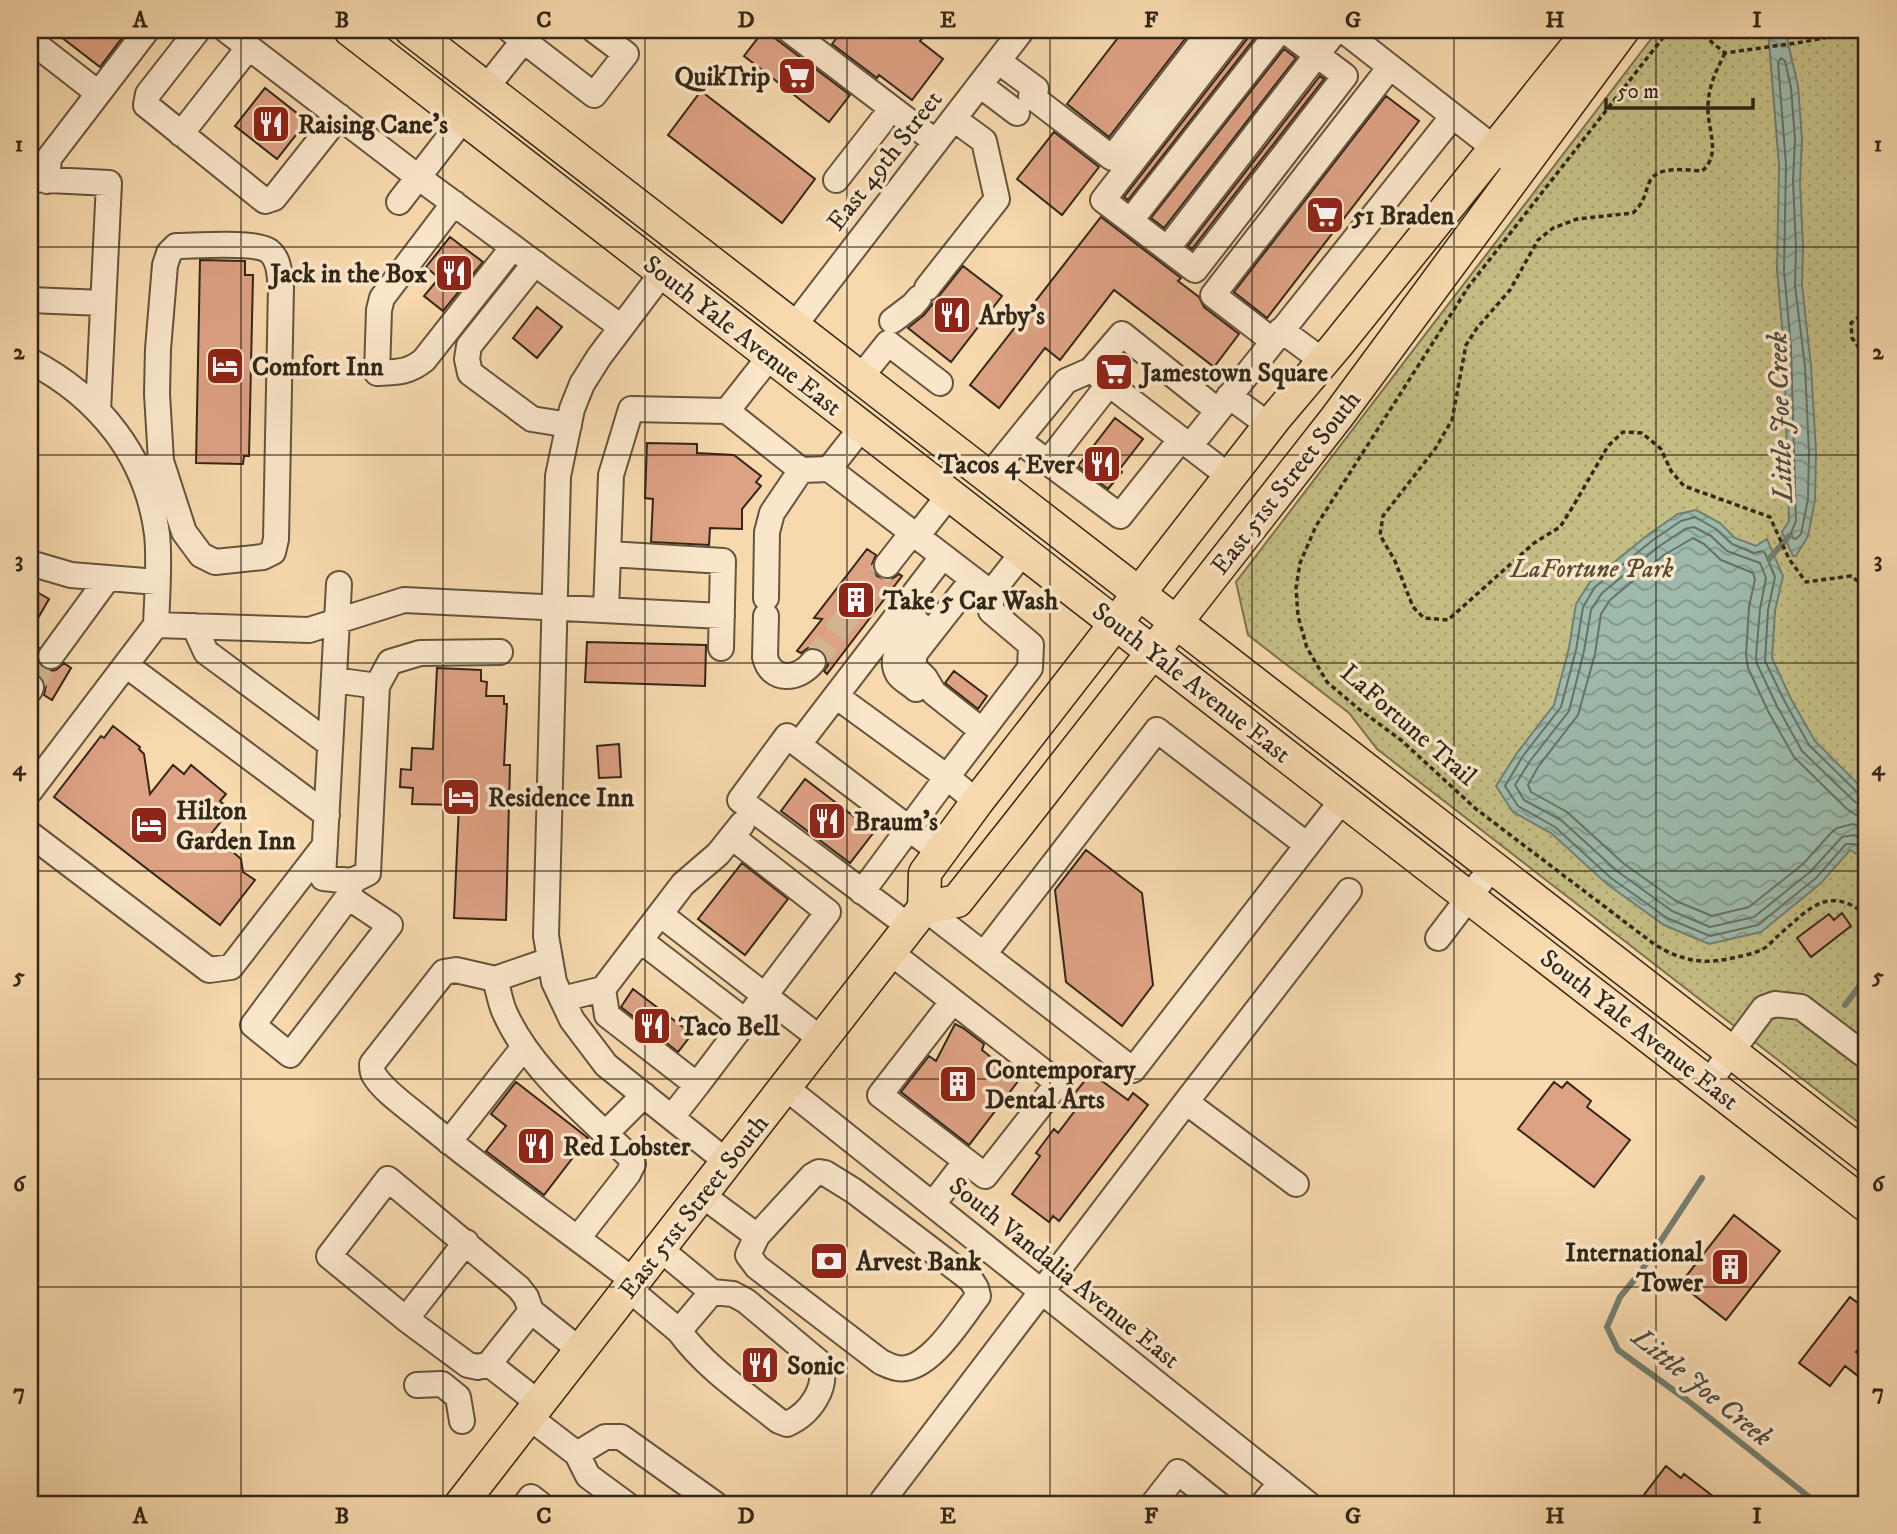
<svg xmlns="http://www.w3.org/2000/svg" width="1897" height="1534" font-family="'IM FELL DW Pica',serif">
<defs>
<pattern id="park-dots" width="8" height="8" patternUnits="userSpaceOnUse" patternTransform="scale(1.75)"><rect width="8" height="8" fill="#c4bd84"/><path d="M2 2h.1M6 6h.1" fill="none" stroke="#a9a271" stroke-width="1.8" stroke-linecap="round"/></pattern>
<pattern id="water-waves" width="16" height="10" patternUnits="userSpaceOnUse" patternTransform="scale(1.75)"><rect width="16" height="10" fill="#9dbaac"/><path d="M0 5q4-4 8 0t8 0" fill="none" stroke="#81978b"/></pattern>
</defs>
<rect width="100%" height="100%" fill="#f7d9ad"/>
<filter id="stains"><feTurbulence type="fractalNoise" baseFrequency=".00286" numOctaves="4"/><feColorMatrix values="0 0 0 0 .2 0 0 0 0 .09 0 0 0 0 .02 0 0 0 .5 -.17"/></filter>
<radialGradient id="worn" r=".72"><stop offset=".6" stop-color="#630" stop-opacity="0"/><stop offset="1" stop-color="#630" stop-opacity=".3"/></radialGradient>
<!-- park -->
<path fill="url(#park-dots)" stroke="#7c724e" stroke-width="2" d="M1658,30H1867V1129L1377,749L1349,713L1248,635L1236,582Z"/>
<!-- water -->
<path fill="url(#water-waves)" stroke="#737f71" stroke-width="2" d="M1768,30H1785L1798,86L1802,139L1800,182L1803,247L1802,285L1811,366L1816,452L1815,500L1808,536L1796,556H1793L1782,532L1789,521L1784,348L1777,270L1779,165Z
M1696,510L1720,523L1735,538L1756,546L1767,539L1783,576L1775,611L1772,658L1791,699L1815,741L1867,793V860L1850,850L1821,883L1761,932L1709,944L1664,925L1607,884L1551,833L1513,812L1496,786L1517,753L1554,705L1569,648L1576,604L1590,582L1649,534L1678,514Z"/>
<g fill="none" stroke-linecap="round" stroke-linejoin="round">
<!-- shore -->
<path stroke="#687062" stroke-width="2" d="M1781,58L1785,61L1791,88L1795,139L1793,181L1796,247L1795,285L1805,367L1809,452L1808,499L1801,534L1796,539L1793,538L1791,533L1796,521L1791,348L1784,270L1786,165L1778,62Z
M1867,797L1860,795L1809,745L1785,702L1765,661L1768,610L1775,577L1765,553L1762,551L1754,553L1732,544L1716,529L1695,517L1681,521L1653,540L1595,587L1583,607L1576,650L1561,707L1523,756L1505,786L1518,806L1555,827L1611,878L1667,918L1710,936L1758,925L1816,878L1846,844H1854L1867,852
M1867,806L1860,805L1854,801L1802,751L1777,706L1757,664L1756,657L1760,609L1766,578L1760,563L1727,551L1711,536L1694,527L1685,529L1658,547L1602,593L1591,610L1584,651L1569,711L1530,761L1515,785L1524,800L1561,820L1617,871L1672,911L1710,927L1754,917L1810,872L1842,837L1854,835L1867,842
M1867,816L1856,815L1847,809L1794,757L1768,711L1748,668L1746,655L1749,607L1755,579L1753,573L1721,560L1704,544L1693,538L1664,555L1610,600L1601,614L1595,654L1578,715L1538,767L1528,785L1531,792L1567,812L1623,863L1676,901L1712,916L1749,907L1803,864L1831,833L1837,828L1853,824L1867,829"/>
<!-- stream -->
<path stroke="#737f71" stroke-width="6" d="M1769,559L1789,536
M1845,1005L1867,976
M1702,1178L1639,1274L1620,1297L1607,1327L1618,1350L1687,1400L1818,1504"/>
</g>
<!-- building -->
<path fill="#dda184" stroke="#332718" stroke-width="2" d="M52,30H128L100,67Z
M764,30L850,95L829,122L744,56Z
M843,30H929L920,41L943,59L912,100L879,75L877,78L832,44Z
M1124,30H1192L1109,137L1067,104Z
M1250,30H1261L1128,200L1124,197L1247,39Z
M1284,49L1296,58L1164,228L1151,218Z
M1320,76L1324,79L1192,249L1188,246Z
M265,88L307,121L277,159L235,126Z
M701,91L815,179L782,223L668,135Z
M1386,96L1419,121L1267,318L1234,292Z
M1054,132L1099,167L1062,215L1017,179Z
M1101,217L1181,278L1178,281L1199,297L1204,307L1239,334L1214,367L1114,290L1060,360L1045,348L999,408L970,385Z
M450,237L483,262L443,311L424,296L439,278L426,267Z
M200,260L245,261V275H253L249,456H244L243,464L196,463Z
M963,266L1002,296L951,362L908,328L924,315Z
M537,307L562,327L537,358L513,338Z
M1115,418L1143,439L1119,470L1122,472L1108,489L1078,466Z
M647,443L697,444V453L734,455L761,476L756,482L761,486L742,509V529L710,528L709,545L651,542L653,499L645,498Z
M867,549L876,555L872,564L874,571L877,576L886,580L893,578L899,574L902,576L827,674L824,671L828,665L827,659L823,651L816,648H808L801,653L797,651L822,619L814,618Z
M30,588L49,599L30,632Z
M587,642L706,645L705,686L585,682Z
M30,643L39,648L36,655L37,661L43,668L49,671L56,670L64,663L71,668L52,700L44,695L46,685L43,678L36,673L30,672Z
M437,668L481,670V681L487,682L486,696H504V704H507L504,765H510L506,920L454,918L459,805L412,804L413,788L400,787L401,769L411,770L412,748L433,749Z
M954,671L987,696L978,709L945,683Z
M113,726L140,747L139,749L144,754L150,794L173,765L184,774L191,765L226,794L220,801L230,810L203,844L233,852L241,859L243,872L255,880L220,925L54,797L101,736L104,738Z
M619,744L621,777L599,778L597,746Z
M805,779L874,832L850,863L781,811Z
M1086,850L1142,893L1153,985L1122,1026L1066,982L1055,890Z
M742,863L788,899L745,955L698,919Z
M1842,913L1851,926L1811,957L1797,938L1829,914L1834,920Z
M633,989L692,1034L678,1052L621,1007Z
M955,1024L963,1028L984,1044L982,1050L1019,1080L969,1145L901,1092L929,1056L936,1061Z
M1091,1073L1128,1100L1133,1093L1148,1105L1059,1221L1053,1216L1049,1222L1012,1194L1040,1156L1036,1153L1054,1129L1058,1133L1083,1100L1074,1094Z
M516,1082L588,1138L544,1195L486,1151L506,1126L491,1114Z
M1554,1082L1562,1088L1567,1082L1591,1101L1587,1107L1630,1140L1594,1187L1518,1129Z
M1734,1215L1780,1251L1726,1320L1680,1284Z
M1850,1297L1867,1310V1338L1856,1352L1867,1360V1365L1858,1376L1845,1366L1830,1386L1799,1363Z
M1666,1466L1681,1478L1684,1474L1723,1504H1637Z"/>
<g fill="none" stroke-linecap="round" stroke-linejoin="round">
<!-- minor-tunnel -->
<path stroke="#d0b58f" stroke-width="24" stroke-dasharray="24 12" stroke-linecap="butt" d="M813,662L887,565
M31,687L51,656"/>
<defs>
<path id="minor" d="M198,30L148,94L146,105L265,201L274,198L339,116
M226,30L418,177L621,327
M510,30L594,95L626,54L594,30
M789,30L936,142
M1235,30L1103,200L1195,270L1345,76L1284,30
M1343,30L1521,169
M30,40L98,93
M998,61L1036,89
M980,85L1017,113
M486,88L532,30
M1031,96L1112,158L1211,30
M181,134L249,47
M30,179L109,183L98,411
M836,180L882,121
M47,181L49,158L147,30
M399,202L464,118
M454,203L382,298L379,310L377,373C397,372 408,373 424,360L513,247
M1131,220L1280,30
M1167,249L1336,30
M535,263L469,346L467,359L470,373L532,419L569,425
M663,272L599,357L582,384L572,409L558,476L546,936L554,982L562,999L572,1020L606,1065L727,1162
M927,288L997,199L984,141L954,119
M30,300L103,303
M892,321L913,305L919,298
M794,326L1022,30
M1281,330L1323,361
M1273,341L1213,295L1390,67
M30,361C98,396 147,456 157,534C160,561 157,597 156,625L309,630L404,600L722,616
M1091,370L1230,477
M860,378L888,343L940,383
M1229,396L1270,426
M727,411L771,355
M1018,440L1120,516L1181,439
M1190,446L1453,116
M1048,462L1109,384
M829,469L862,427
M141,472L161,461L157,394L158,349L165,265L169,253L176,246C195,246 255,241 269,251C280,260 279,274 281,287L276,539L273,552L263,557L215,562L201,555L184,532L161,461
M988,477L1066,381L1091,370L1122,334L1217,410
M917,536L950,494
M609,554L723,561L721,648
M30,563L71,575L157,582
M887,565L912,533
M973,579L915,653L913,666L925,678L934,693L981,730
M991,593L1024,551
M766,598L767,532L772,513L801,470
M606,610L611,475L631,409L727,411L801,470L829,469L991,593V611L1031,645L1030,668L947,777L977,802
M766,616L765,657C771,683 799,680 813,662
M194,626L206,652L330,744
M51,656L108,578
M126,665L327,815
M334,680L377,686L368,873L352,881L323,878L339,584
M377,686L390,662L420,653L500,652
M916,689C911,684 902,680 898,674C887,654 907,637 918,623
M30,690L31,687
M836,696L947,777L862,892
M799,744L943,556
M30,791L156,625
M30,834L209,970L231,967L325,845
M348,897L253,1025L290,1055L390,925L348,897L352,881
M924,908L1133,1070L1343,799
M660,914L822,1040
M910,927L740,800L787,736L940,852
M1438,938L1492,867
M640,940L745,1021
M890,952L1058,1083L985,1176L966,1161L933,1204
M984,954L1157,730L1307,845
M495,979L550,960
M603,989L607,1015L697,1085L672,1117
M562,999L603,989L683,884L718,854L742,824
M953,1001L880,1095L966,1161
M1708,1083L1764,1008L1775,1004L1801,1007L1867,1057
M697,1085L828,912L732,837
M785,1087L1308,1504
M1186,1102L1296,1184
M606,1133L644,1095
M449,1142L524,1047
M702,1195L757,1236L748,1255L757,1267L881,1362C886,1364 891,1367 897,1368C928,1374 961,1318 978,1296L976,1288L971,1280L854,1191L825,1173L819,1172L812,1176L757,1236
M578,1238L628,1174L633,1164L632,1159C587,1114 530,1071 504,1011C500,1001 498,989 495,979L456,970L444,972L372,1064C372,1068 372,1072 374,1075C383,1091 411,1110 425,1122C493,1178 565,1228 635,1282
M660,1249L712,1292L733,1294L746,1301L820,1363C829,1387 810,1414 787,1424L779,1421C744,1393 706,1368 679,1331
M629,1289L679,1331L712,1292
M406,1319L466,1242
M489,1364L478,1367L468,1365L406,1319L329,1256L388,1179L519,1288L526,1297L531,1311
M417,1385L442,1384L458,1397L462,1421
M540,1404L489,1364L531,1311L581,1351
M529,1417L577,1454L588,1476L626,1504
M577,1454L605,1437H621L715,1504
M526,1504L531,1497L540,1504
M889,1504L883,1500L1186,1102L1349,891
M1153,1504L1178,1472L1218,1504
M1263,1504L1281,1482"/>
<path id="major" d="M350,30L1867,1206
M411,30L1867,1157
M924,908L957,901L1011,833L1337,417L1623,30
M461,1504L924,908L925,873L977,802L1276,417L1337,345L1590,30"/>
</defs>
<!-- minor casing -->
<use href="#minor" stroke="#64543d" stroke-width="28"/>
<!-- major casing -->
<use href="#major" stroke="#332718" stroke-width="35"/>
<!-- path -->
<path stroke="#332718" stroke-width="3.5" stroke-dasharray="5 3.5" stroke-linecap="butt" d="M1669,30L1469,286L1316,526L1300,563L1296,588L1298,616L1307,648L1327,682L1360,710L1401,740L1476,809L1654,944C1683,962 1704,965 1737,957C1745,955 1756,953 1763,949C1769,946 1774,939 1779,935C1811,907 1828,885 1867,915
M1817,30L1818,39
M1703,35L1725,53L1803,42L1859,31
M1725,53C1716,71 1708,87 1708,107C1707,129 1722,154 1702,171C1686,170 1656,165 1649,183C1643,198 1645,201 1633,213L1577,219L1553,228L1538,240L1510,290L1477,328L1466,345L1452,420L1435,449L1383,516L1380,535L1395,561L1413,607L1424,618L1448,620L1534,543L1560,527L1572,508L1608,446L1623,432L1642,433L1661,449L1671,471L1684,486L1770,517L1789,559L1806,582L1851,576L1867,588
M1867,311L1851,323L1852,338L1867,359"/>
<!-- minor -->
<use href="#minor" stroke="#fae6ca" stroke-width="24"/>
<!-- major -->
<use href="#major" stroke="#f7d9ad" stroke-width="32"/>
</g>
<!-- grid -->
<path fill="none" stroke="#332718" stroke-width="2" stroke-opacity="0.55" d="M241,30V1504M443,30V1504M645,30V1504M847,30V1504M1050,30V1504M1252,30V1504M1454,30V1504M1656,30V1504M30,247H1867M30,455H1867M30,663H1867M30,871H1867M30,1079H1867M30,1287H1867"/>
<!-- icons -->
<defs>
<symbol id="supermarket-square" viewBox="-11 -11 22 22"><rect x="-9" y="-9" width="18" height="18" rx="4" fill="#8f2418" stroke="#fae6ca"/><path d="M-6-5.5h2.5l.6 2H6L4.5 2H-2.5L-4.4-4H-6ZM-1.5 3.2a1.3 1.3 0 1 0 .1 0ZM3 3.2a1.3 1.3 0 1 0 .1 0Z" fill="#fff"/></symbol>
<symbol id="restaurant-square" viewBox="-11 -11 22 22"><rect x="-9" y="-9" width="18" height="18" rx="4" fill="#8f2418" stroke="#fae6ca"/><path d="M-5-6h1v4h1v-4h1v4h1v-4h1v5L-1.5 .5V6h-2V.5L-5-1ZM5-6V6H3V1.5H1.5Q1.5-4 5-6Z" fill="#fff"/></symbol>
<symbol id="hotel-square" viewBox="-11 -11 22 22"><rect x="-9" y="-9" width="18" height="18" rx="4" fill="#8f2418" stroke="#fae6ca"/><path d="M-6-4.5h1.5V1H6V5H4.5V3h-9V5H-6ZM-4 0a1.8 1.8 0 1 1 3.6 0ZM.5 0V-2.5h3Q6-2.5 6 0Z" fill="#fff"/></symbol>
<symbol id="building-square" viewBox="-11 -11 22 22"><rect x="-9" y="-9" width="18" height="18" rx="4" fill="#8f2418" stroke="#fae6ca"/><path d="M-4-6H4V6H1V3H-1V6H-4ZM-2.5-4.3h1.7v1.8h-1.7ZM.8-4.3h1.7v1.8H.8ZM-2.5-1h1.7V.8h-1.7ZM.8-1h1.7V.8H.8Z" fill="#fff"/></symbol>
<symbol id="bank-square" viewBox="-11 -11 22 22"><rect x="-9" y="-9" width="18" height="18" rx="4" fill="#8f2418" stroke="#fae6ca"/><path d="M-6-4H6V4H-6ZM0-2.3a2.3 2.3 0 1 0 0 4.6a2.3 2.3 0 1 0 0-4.6Z" fill="#fff"/></symbol>
</defs>
<g fill-rule="evenodd">
<use href="#supermarket-square" x="775" y="54" width="44" height="44"/>
<use href="#restaurant-square" x="249" y="102" width="44" height="44"/>
<use href="#supermarket-square" x="1303" y="193" width="44" height="44"/>
<use href="#restaurant-square" x="432" y="251" width="44" height="44"/>
<use href="#restaurant-square" x="930" y="293" width="44" height="44"/>
<use href="#hotel-square" x="203" y="344" width="44" height="44"/>
<use href="#supermarket-square" x="1092" y="350" width="44" height="44"/>
<use href="#restaurant-square" x="1080" y="442" width="44" height="44"/>
<use href="#building-square" x="834" y="578" width="44" height="44"/>
<use href="#hotel-square" x="439" y="775" width="44" height="44"/>
<use href="#restaurant-square" x="805" y="799" width="44" height="44"/>
<use href="#hotel-square" x="127" y="803" width="44" height="44"/>
<use href="#restaurant-square" x="630" y="1004" width="44" height="44"/>
<use href="#building-square" x="936" y="1062" width="44" height="44"/>
<use href="#restaurant-square" x="514" y="1124" width="44" height="44"/>
<use href="#bank-square" x="807" y="1239" width="44" height="44"/>
<use href="#building-square" x="1708" y="1245" width="44" height="44"/>
<use href="#restaurant-square" x="738" y="1343" width="44" height="44"/>
</g>
<g text-anchor="middle" stroke-width="7" stroke-linejoin="round" paint-order="stroke">
<!-- poi labels -->
<g font-size="26" font-weight="bold" fill="#332718" stroke="#fae6ca" text-anchor="start">
<text x="770" y="85" text-anchor="end">QuikTrip</text>
<text x="298" y="133">Raising Cane's</text>
<text x="1352" y="224">51 Braden</text>
<text x="427" y="282" text-anchor="end">Jack in the Box</text>
<text x="979" y="324">Arby's</text>
<text x="252" y="375">Comfort Inn</text>
<text x="1141" y="381">Jamestown Square</text>
<text x="1075" y="473" text-anchor="end">Tacos 4 Ever</text>
<text x="883" y="609">Take 5 Car Wash</text>
<text x="488" y="806">Residence Inn</text>
<text x="176" y="819">Hilton<tspan x="176" dy="30">Garden Inn</tspan></text>
<text x="854" y="830">Braum's</text>
<text x="679" y="1035">Taco Bell</text>
<text x="985" y="1078">Contemporary<tspan x="985" dy="30">Dental Arts</tspan></text>
<text x="563" y="1155">Red Lobster</text>
<text x="1703" y="1261" text-anchor="end">International<tspan x="1703" dy="30">Tower</tspan></text>
<text x="856" y="1270">Arvest Bank</text>
<text x="787" y="1374">Sonic</text>
</g>
<!-- street labels -->
<g font-size="26" fill="#332718" stroke="#fae6ca">
<text transform="translate(884 160) rotate(-52)" y="9">East 49th Street</text>
<text transform="translate(743 335) rotate(38)" y="9">South Yale Avenue East</text>
<text transform="translate(1285 482) rotate(-52)" y="9">East 51st Street South</text>
<text transform="translate(1192 682) rotate(38)" y="9">South Yale Avenue East</text>
<text transform="translate(1409 724) rotate(41)" y="9">LaFortune Trail</text>
<text transform="translate(1640 1029) rotate(38)" y="9">South Yale Avenue East</text>
<text transform="translate(693 1206) rotate(-52)" y="9">East 51st Street South</text>
<text transform="translate(1065 1272) rotate(39)" y="9">South Vandalia Avenue East</text>
</g>
<!-- park labels -->
<g font-size="26" font-style="italic" fill="#574c33" stroke="#fae6ca">
<text x="1592" y="577">LaFortune Park</text>
</g>
<!-- water labels -->
<g font-size="28" font-style="italic" fill="#4e4c3d" stroke="#fae6ca">
<text transform="translate(1779 417) rotate(-92)" y="10">Little Joe Creek</text>
<text transform="translate(1703 1386) rotate(39)" y="10">Little Joe Creek</text>
</g>
</g>
<!-- margin -->
<rect width="1897" height="1534" fill="none" stroke="#f7d9ad" stroke-width="77"/>
<!-- scale -->
<path d="M1606 98v10h147v-10" fill="none" stroke="#332718" stroke-width="3.5"/>
<text x="1617" y="98" font-size="21" fill="#332718" stroke="#fae6ca" stroke-width="5" paint-order="stroke">50 m</text>
<rect x="38" y="38" width="1820" height="1458" fill="none" stroke="#332718" stroke-width="2.5"/>
<g font-size="23" text-anchor="middle" font-weight="bold" fill="#332718">
<text x="140" y="27">A</text>
<text x="342" y="27">B</text>
<text x="544" y="27">C</text>
<text x="746" y="27">D</text>
<text x="948" y="27">E</text>
<text x="1151" y="27">F</text>
<text x="1353" y="27">G</text>
<text x="1555" y="27">H</text>
<text x="1757" y="27">I</text>
<text x="19" y="151">1</text>
<text x="1878" y="151">1</text>
<text x="19" y="359">2</text>
<text x="1878" y="359">2</text>
<text x="19" y="567">3</text>
<text x="1878" y="567">3</text>
<text x="19" y="775">4</text>
<text x="1878" y="775">4</text>
<text x="19" y="983">5</text>
<text x="1878" y="983">5</text>
<text x="19" y="1191">6</text>
<text x="1878" y="1191">6</text>
<text x="19" y="1399">7</text>
<text x="1878" y="1399">7</text>
<text x="140" y="1523">A</text>
<text x="342" y="1523">B</text>
<text x="544" y="1523">C</text>
<text x="746" y="1523">D</text>
<text x="948" y="1523">E</text>
<text x="1151" y="1523">F</text>
<text x="1353" y="1523">G</text>
<text x="1555" y="1523">H</text>
<text x="1757" y="1523">I</text>
</g>
<rect width="100%" height="100%" filter="url(#stains)"/>
<rect width="100%" height="100%" fill="url(#worn)"/>
</svg>
